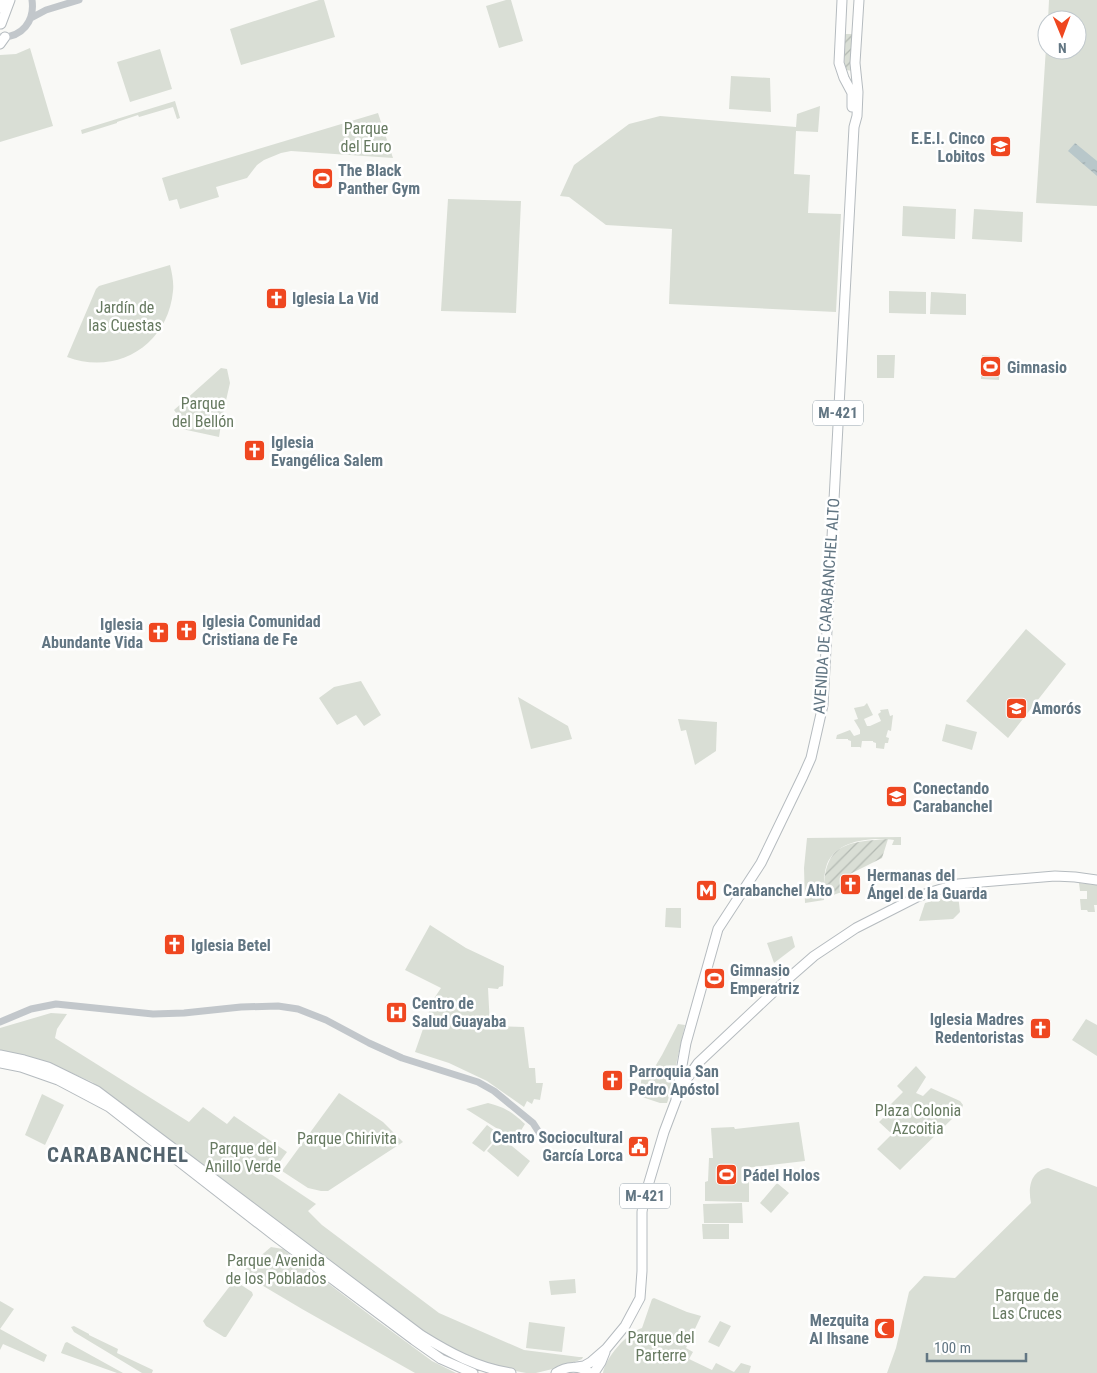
<svg xmlns="http://www.w3.org/2000/svg" width="1097" height="1373" font-family="'Roboto Condensed',sans-serif">
<defs>
<pattern id="garden-furrows" width="10" height="10" patternUnits="userSpaceOnUse" patternTransform="scale(1.25)"><rect width="10" height="10" fill="#d9ded5"/><path d="M-1 1l2-2M0 10L10 0M9 11l2-2" fill="none" stroke="#b3b9b2"/></pattern>
<pattern id="water-ripples" width="26" height="14" patternUnits="userSpaceOnUse" patternTransform="scale(1.25)"><rect width="26" height="14" fill="#b8c7ca"/><path d="M2 4q2-2 4 0t4 0M15 11q2-2 4 0t4 0" fill="none" stroke="#99a6a9"/></pattern>
</defs>
<rect width="100%" height="100%" fill="#f9f9f6"/>
<!-- green -->
<path fill="#d9ded5" d="M319,0H324L335,37L241,65L230,29Z
M506,0H511L523,41L499,48L486,6Z
M1049,0H1097V206L1036,203L1047,32V50H1077V20H1048Z
M30,48L53,126L0,142V55L16,54Z
M160,49L172,89L130,102L117,62Z
M731,76L770,78L771,112L729,109Z
M175,101L180,118L177,119L173,107L139,117L138,115L117,122V123L82,134L81,130Z
M820,106L818,132L796,131L794,174L810,175L808,213L841,214L836,312L669,304L672,229L606,225L569,197L560,196L574,165L629,124L660,116L796,127L797,114Z
M378,113L393,158L291,151L281,153L264,160L257,165L247,178L216,187L219,197L180,209L177,199L169,201L162,178Z
M448,199L521,201L516,313L441,311Z
M903,206L956,209L955,239L902,236Z
M974,209L1023,212L1022,242L972,239Z
M170,265C172,273 174,283 173,291C168,345 117,376 67,357L96,289L99,286Z
M889,291L926,292V314L889,313Z
M931,292L966,294V315L930,314Z
M877,355H895L894,378H877Z
M982,355L1000,356L999,380L981,379Z
M221,368L227,369L230,383L222,418L219,437L182,429L183,422L174,410Z
M1026,629L1066,664L1008,738L966,701Z
M361,681L381,715L364,726L356,715L337,725L319,698L334,687Z
M518,697L568,726L572,739L531,749Z
M867,703L873,715L864,719L867,726H870L881,721L878,714L881,712L880,710L888,709L890,716L893,715L891,731L888,730L886,737L889,738L888,743H885L884,749L876,748V743L873,742V741H862L861,748L860,747H851V741L848,740V739H836L837,735L850,730L854,736L860,734V730L854,720L858,719L854,708L864,706Z
M678,719L717,722L716,751L695,765L686,730L681,731Z
M946,724L977,732L972,750L942,741Z
M901,837V845H892L894,840C871,837 837,840 827,864C823,875 824,889 824,900L805,903L804,868L807,838Z
M1079,883L1097,885V905H1094L1095,912H1088L1087,910H1081L1080,899H1087V891H1080Z
M958,894L960,912L953,919L919,921L925,903Z
M666,908H681V928L665,927Z
M430,925L466,948L504,966L503,986L499,987L498,989L488,988L490,1026L524,1027L529,1068H535L536,1083H543L540,1100L534,1099L532,1104L527,1101L524,1107L487,1081L449,1063L415,1052L433,1000L441,988L405,970Z
M792,936L795,947L774,963L767,943Z
M51,1013L67,1014L57,1029L55,1038L189,1122L203,1107L227,1124L234,1116L287,1152L271,1174L316,1204L308,1211L322,1225L439,1313L524,1350L579,1357H583L582,1359L565,1366L536,1373H526L474,1363L419,1329L200,1163L92,1082L58,1067L0,1052V1028Z
M1086,1019L1097,1025V1056L1072,1040Z
M678,1024L685,1025L668,1100L667,1103H660L639,1096L642,1075H650L662,1055Z
M916,1066L926,1077L916,1093L923,1096L931,1088L960,1101L963,1105L962,1108L957,1114L900,1170L877,1149L892,1134L879,1122L891,1110L888,1107L903,1092L897,1086Z
M339,1093L383,1122L403,1142L328,1191H321L308,1188L282,1171Z
M42,1094L64,1105L45,1145L25,1135Z
M488,1103C506,1108 511,1111 525,1124L515,1140L466,1109Z
M799,1122L805,1161L746,1168V1182H749V1202L705,1201V1182L708,1181L709,1158H713L711,1128L734,1127L735,1129Z
M487,1125L499,1134L484,1152L472,1143Z
M500,1136L530,1161L518,1177L487,1151Z
M1048,1168L1097,1187V1373H887L896,1348L909,1292L924,1276L955,1278L1031,1203C1028,1188 1030,1171 1048,1168Z
M777,1183L789,1193L771,1213L760,1203Z
M742,1203L743,1223H704L703,1204Z
M702,1224H729V1239H703Z
M271,1247L283,1249L375,1319L432,1361L456,1373H415L302,1309L243,1274L244,1270Z
M575,1279L576,1293L551,1295L549,1281Z
M235,1281L252,1292L253,1295L226,1337H224L206,1326L203,1321L233,1282Z
M654,1298L687,1312L701,1316L686,1348L693,1352L689,1359L712,1370L716,1363L734,1372L741,1363L751,1366L749,1373H603C605,1358 628,1332 642,1328L652,1299Z
M0,1301L14,1309L0,1329L47,1355L44,1362L3,1344L0,1350Z
M720,1321L731,1326L719,1347L708,1342Z
M529,1322L565,1327L562,1352L526,1348Z
M74,1326L89,1334V1335L118,1349L117,1353L153,1370L152,1373H142L74,1332L71,1327Z
M67,1342L123,1373H117L61,1353L65,1343Z"/>
<!-- garden -->
<path fill="url(#garden-furrows)" d="M845,34H854L853,71L846,70L844,67Z
M888,839L882,858L840,879L845,891L824,898C823,846 841,842 888,839Z"/>
<!-- water -->
<path fill="url(#water-ripples)" d="M1075,143L1097,161V176L1068,151Z"/>
<g fill="none" stroke-linecap="round" stroke-linejoin="round">
<defs>
<path id="major" d="M842,0L839,63L844,78L852,93V107
M0,8L3,0
M1,24L10,0
M0,44L5,37
M0,1055L24,1060L48,1067L97,1091L421,1335C450,1353 477,1368 511,1373
M0,1063L21,1067L58,1080L109,1107L276,1237L414,1340L441,1359L473,1373
M676,1099L686,1043L718,929L761,863L803,776L811,758L823,705L854,127L857,116L858,92L855,63L859,0
M577,1367L584,1366L591,1362L606,1349L625,1326L640,1298L642,1271V1212L644,1199L664,1132L681,1087L698,1063L782,984L814,956L856,928L917,897L931,892L958,884L1055,876L1075,877L1097,880
M556,1373C566,1366 580,1365 590,1373
M594,1373L601,1362L605,1352"/>
</defs>
<!-- major casing -->
<use href="#major" stroke="#b5bbbf" stroke-width="11"/>
<!-- minor -->
<path stroke="#c2c7cb" stroke-width="7" d="M31,18L46,10L79,0
M0,37C22,38 35,21 32,0
M0,1022L31,1009L56,1004L153,1014L184,1013L241,1007L278,1006L298,1009L326,1020L369,1043L402,1058L478,1082L494,1091L533,1123L544,1140"/>
<!-- major -->
<use href="#major" stroke="#fff" stroke-width="9"/>
</g>
<!-- icons -->
<defs>
<symbol id="school-square" viewBox="-11 -11 22 22"><rect x="-9" y="-9" width="18" height="18" rx="4" fill="#ef4720" stroke="#fff"/><path d="M0-5L7-2L0 1L-7-2ZM-4 1L0 2.5L4 1V4Q0 6-4 4Z" fill="#fff"/></symbol>
<symbol id="stadium-square" viewBox="-11 -11 22 22"><rect x="-9" y="-9" width="18" height="18" rx="4" fill="#ef4720" stroke="#fff"/><path d="M0-5a6.5 5 0 1 0 0 10a6.5 5 0 1 0 0-10ZM-3.5-1.8h7v3.6h-7Z" fill="#fff"/></symbol>
<symbol id="church-square" viewBox="-11 -11 22 22"><rect x="-9" y="-9" width="18" height="18" rx="4" fill="#ef4720" stroke="#fff"/><path d="M-1.2-6h2.4v3.5h3.3v2.4h-3.3V6h-2.4V-.1h-3.3v-2.4h3.3Z" fill="#fff"/></symbol>
<symbol id="university-square" viewBox="-11 -11 22 22"><rect x="-9" y="-9" width="18" height="18" rx="4" fill="#ef4720" stroke="#fff"/><path d="M0-5L7-2L0 1L-7-2ZM-4 1L0 2.5L4 1V4Q0 6-4 4Z" fill="#fff"/></symbol>
<symbol id="metro-square" viewBox="-11 -11 22 22"><rect x="-9" y="-9" width="18" height="18" rx="4" fill="#ef4720" stroke="#fff"/><path d="M-5.5 5V-5H-3L0 0L3-5H5.5V5H3V-.5L0 4L-3-.5V5Z" fill="#fff"/></symbol>
<symbol id="hospital-square" viewBox="-11 -11 22 22"><rect x="-9" y="-9" width="18" height="18" rx="4" fill="#ef4720" stroke="#fff"/><path d="M-5-5h3v3.5h4V-5h3V5h-3V1.5h-4V5h-3Z" fill="#fff"/></symbol>
<symbol id="civic-square" viewBox="-11 -11 22 22"><rect x="-9" y="-9" width="18" height="18" rx="4" fill="#ef4720" stroke="#fff"/><path d="M-.6-6.5H3V-4.5H.6V-3L4-1V1h2V6H-6V1h2V-1L-.6-3ZM-1.2 2.5V6h2.4V2.5Z" fill="#fff"/></symbol>
<symbol id="mosque-square" viewBox="-11 -11 22 22"><rect x="-9" y="-9" width="18" height="18" rx="4" fill="#ef4720" stroke="#fff"/><path d="M3.5-4.9A6 6 0 1 0 3.5 4.9A5 5 0 1 1 3.5-4.9Z" fill="#fff"/></symbol>
</defs>
<g fill-rule="evenodd">
<use href="#school-square" x="988" y="134" width="25" height="25"/>
<use href="#stadium-square" x="310" y="166" width="25" height="25"/>
<use href="#church-square" x="264" y="286" width="25" height="25"/>
<use href="#stadium-square" x="978" y="354" width="25" height="25"/>
<use href="#church-square" x="242" y="438" width="25" height="25"/>
<use href="#church-square" x="174" y="618" width="25" height="25"/>
<use href="#church-square" x="146" y="620" width="25" height="25"/>
<use href="#school-square" x="1004" y="696" width="25" height="25"/>
<use href="#university-square" x="884" y="784" width="25" height="25"/>
<use href="#church-square" x="838" y="872" width="25" height="25"/>
<use href="#metro-square" x="694" y="878" width="25" height="25"/>
<use href="#church-square" x="162" y="932" width="25" height="25"/>
<use href="#stadium-square" x="702" y="966" width="25" height="25"/>
<use href="#hospital-square" x="384" y="1000" width="25" height="25"/>
<use href="#church-square" x="1028" y="1016" width="25" height="25"/>
<use href="#church-square" x="600" y="1068" width="25" height="25"/>
<use href="#civic-square" x="626" y="1134" width="25" height="25"/>
<use href="#stadium-square" x="714" y="1162" width="25" height="25"/>
<use href="#mosque-square" x="872" y="1316" width="25" height="25"/>
</g>
<g text-anchor="middle" stroke-width="5" stroke-linejoin="round" paint-order="stroke">
<!-- shield labels -->
<g fill="#fff" stroke="#919fa8" stroke-width="1">
<rect x="813" y="400.5" width="50" height="25" rx="4"/>
<rect x="620" y="1183.5" width="50" height="25" rx="4"/>
</g>
<g font-size="15" font-weight="bold" fill="#627683">
<text x="838" y="418">M-421</text>
<text x="645" y="1201">M-421</text>
</g>
<!-- park labels -->
<g font-size="16" fill="#677a61" stroke="#fff">
<text x="366" y="134">Parque<tspan x="366" dy="18">del Euro</tspan></text>
<text x="125" y="313">Jardín de<tspan x="125" dy="18">las Cuestas</tspan></text>
<text x="203" y="409">Parque<tspan x="203" dy="18">del Bellón</tspan></text>
<text x="918" y="1116">Plaza Colonia<tspan x="918" dy="18">Azcoitia</tspan></text>
<text x="347" y="1144">Parque Chirivita</text>
<text x="243" y="1154">Parque del<tspan x="243" dy="18">Anillo Verde</tspan></text>
<text x="276" y="1266">Parque Avenida<tspan x="276" dy="18">de los Poblados</tspan></text>
<text x="1027" y="1301">Parque de<tspan x="1027" dy="18">Las Cruces</tspan></text>
<text x="661" y="1343">Parque del<tspan x="661" dy="18">Parterre</tspan></text>
</g>
<!-- poi labels -->
<g font-size="16" font-weight="bold" fill="#627683" stroke="#fff" text-anchor="start">
<text x="985" y="144" text-anchor="end">E.E.I. Cinco<tspan x="985" dy="18">Lobitos</tspan></text>
<text x="338" y="176">The Black<tspan x="338" dy="18">Panther Gym</tspan></text>
<text x="292" y="304">Iglesia La Vid</text>
<text x="1007" y="373">Gimnasio</text>
<text x="271" y="448">Iglesia<tspan x="271" dy="18">Evangélica Salem</tspan></text>
<text x="202" y="627">Iglesia Comunidad<tspan x="202" dy="18">Cristiana de Fe</tspan></text>
<text x="143" y="630" text-anchor="end">Iglesia<tspan x="143" dy="18">Abundante Vida</tspan></text>
<text x="1032" y="714">Amorós</text>
<text x="913" y="794">Conectando<tspan x="913" dy="18">Carabanchel</tspan></text>
<text x="867" y="881">Hermanas del<tspan x="867" dy="18">Ángel de la Guarda</tspan></text>
<text x="723" y="896">Carabanchel Alto</text>
<text x="191" y="951">Iglesia Betel</text>
<text x="730" y="976">Gimnasio<tspan x="730" dy="18">Emperatriz</tspan></text>
<text x="412" y="1009">Centro de<tspan x="412" dy="18">Salud Guayaba</tspan></text>
<text x="1024" y="1025" text-anchor="end">Iglesia Madres<tspan x="1024" dy="18">Redentoristas</tspan></text>
<text x="629" y="1077">Parroquia San<tspan x="629" dy="18">Pedro Apóstol</tspan></text>
<text x="623" y="1143" text-anchor="end">Centro Sociocultural<tspan x="623" dy="18">García Lorca</tspan></text>
<text x="743" y="1181">Pádel Holos</text>
<text x="869" y="1326" text-anchor="end">Mezquita<tspan x="869" dy="18">Al Ihsane</tspan></text>
</g>
<!-- street labels -->
<g font-size="16" fill="#627683" stroke="#fff">
<text transform="translate(826 606) rotate(-86)" y="6">AVENIDA DE CARABANCHEL ALTO</text>
</g>
<!-- district labels -->
<g font-size="21" font-weight="bold" letter-spacing="1" fill="#54646e" stroke="#fff">
<text x="118" y="1162">CARABANCHEL</text>
</g>
</g>
<!-- north arrow -->
<g transform="translate(1062 35) rotate(179)"><circle r="24" fill="#ffffff" stroke="#c0c8cd"/>
<path d="M0-4L9 19L0 12L-9 19Z" fill="#ef4720"/>
<text y="-8" font-size="14" font-weight="bold" text-anchor="middle" fill="#627683">N</text>
</g>
<!-- scale -->
<path d="M927 1353v8h99v-8" fill="none" stroke="#627683" stroke-width="2.5"/>
<text x="934" y="1353" font-size="15" fill="#627683" stroke="#ffffff" stroke-width="4" paint-order="stroke">100 m</text>
</svg>
